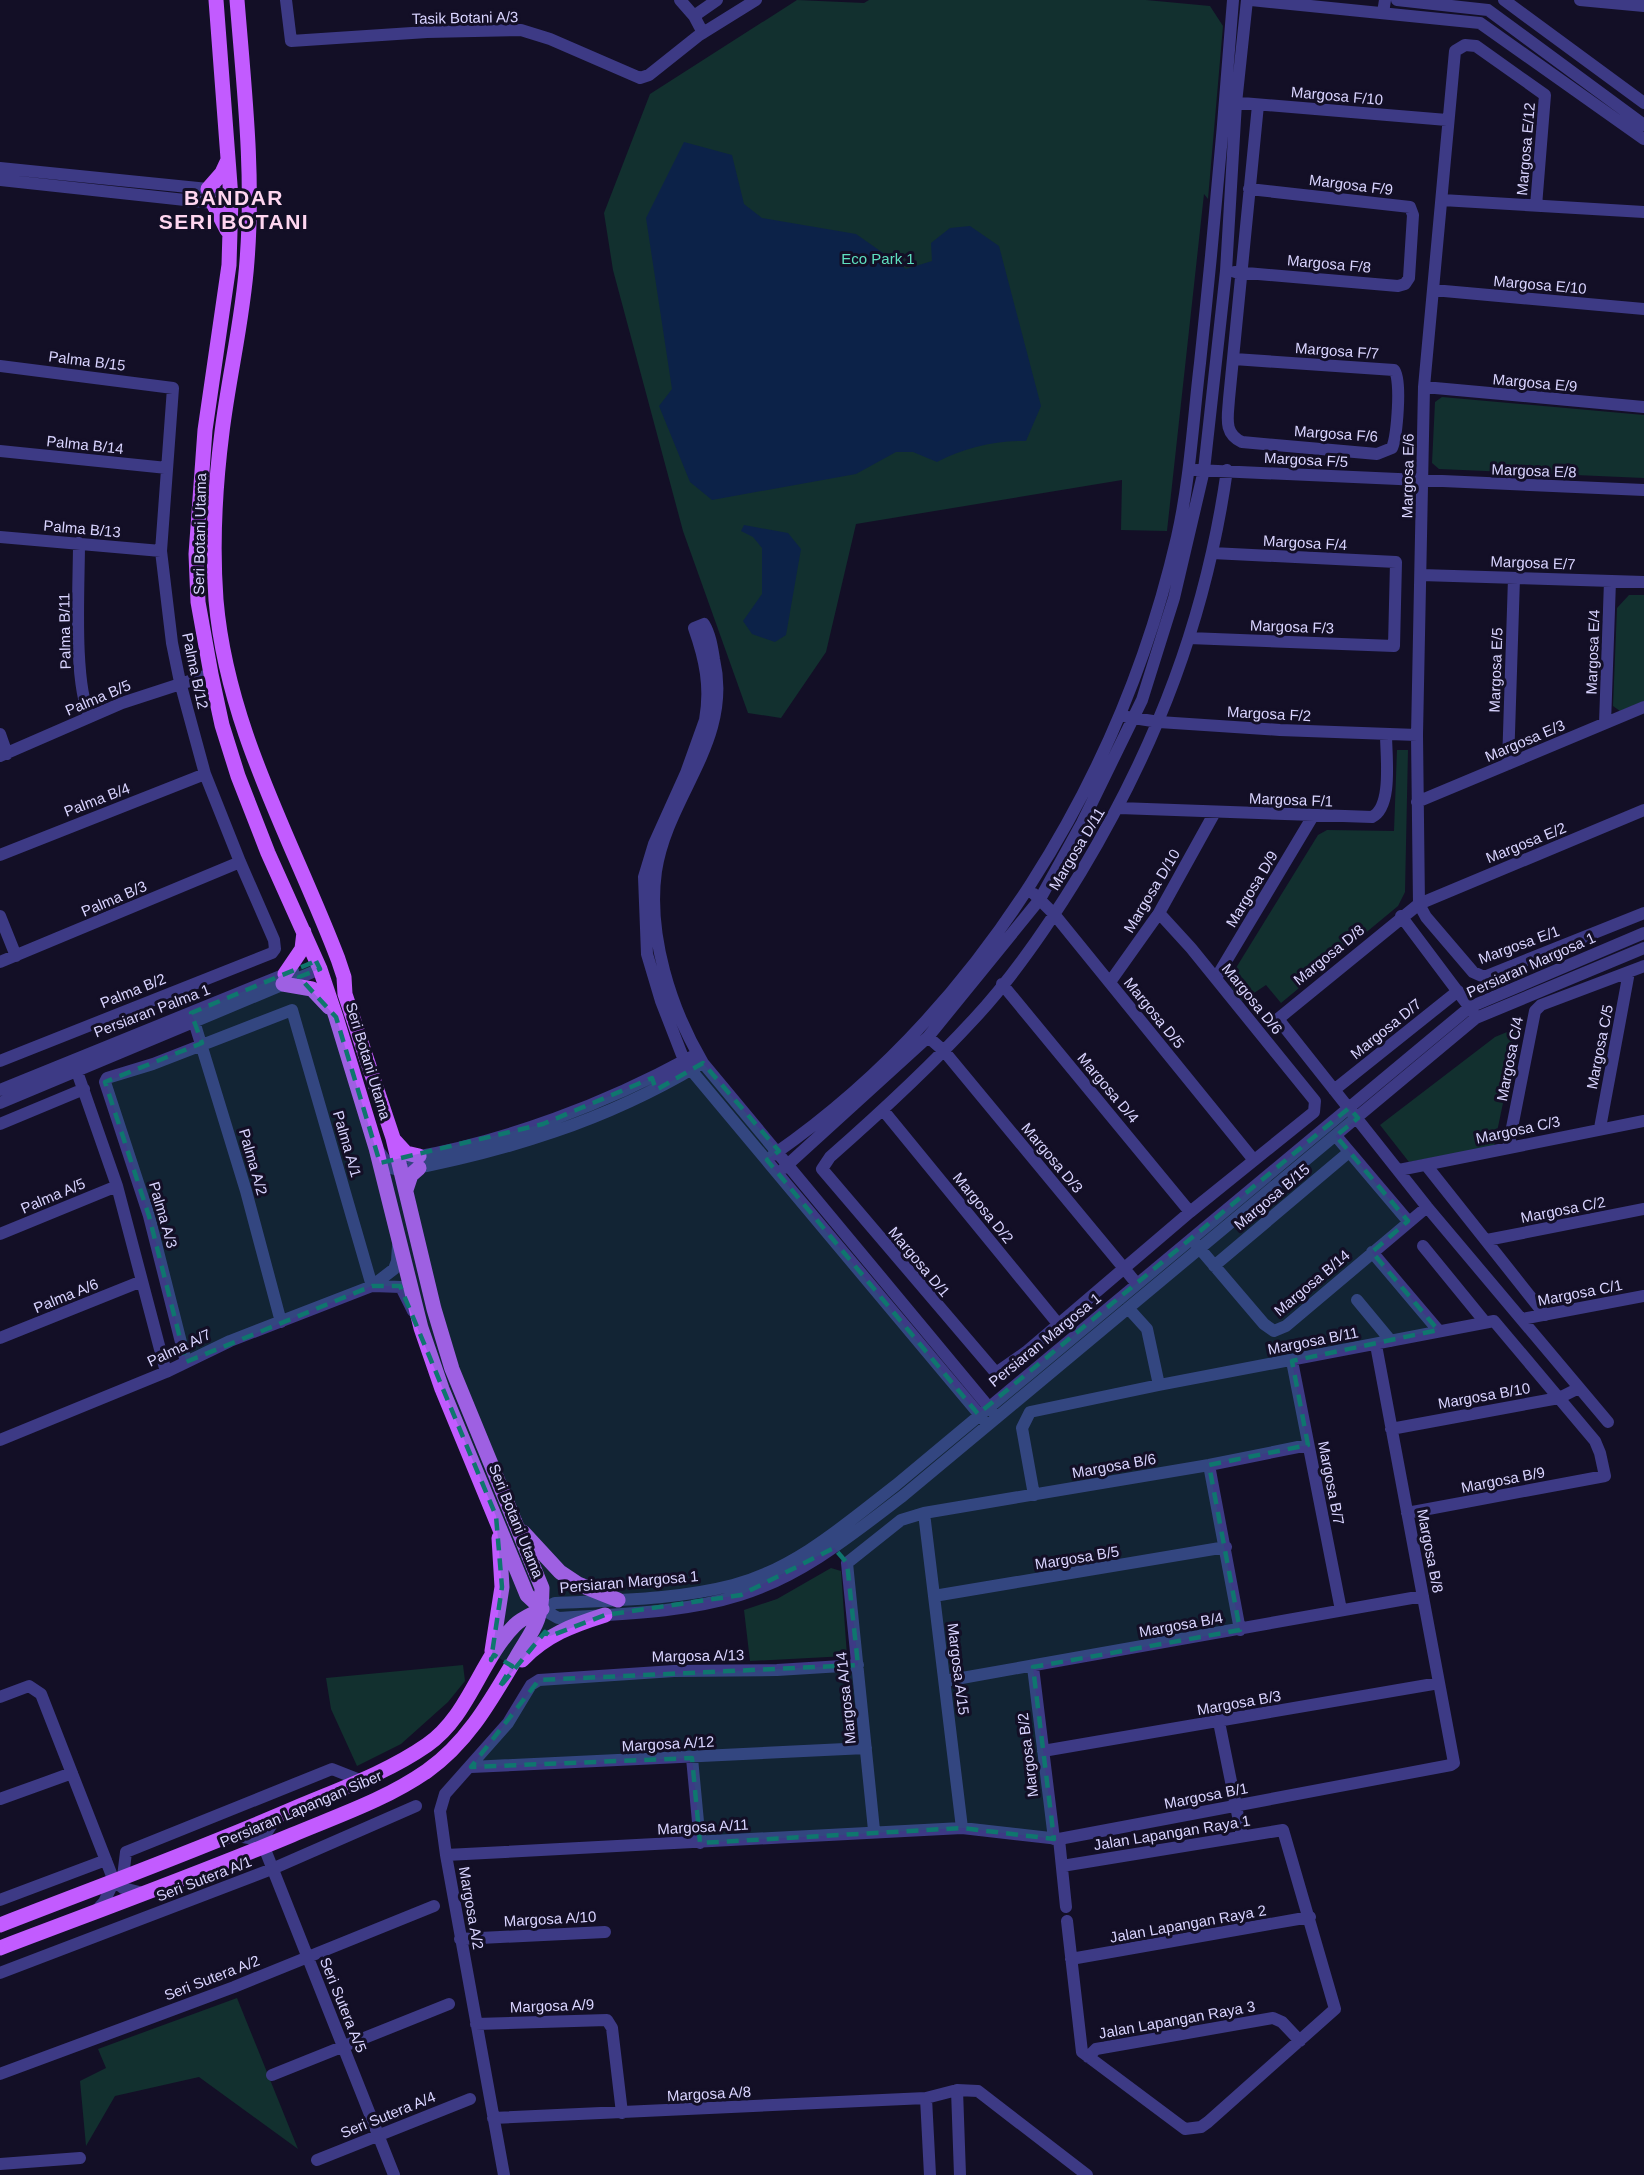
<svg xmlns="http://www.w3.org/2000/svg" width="1644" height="2175" font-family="Arial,sans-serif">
<rect width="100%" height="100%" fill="#130f26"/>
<!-- green -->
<path fill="#12302f" d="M797,0L864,3L869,0H1146L1210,6L1223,26L1208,199L1204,194L1167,531L1121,530L1122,480L856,524L826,652L781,718L748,713L683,531L613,270L604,213L650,94Z
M1442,397L1644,415V478L1439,469L1432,463L1435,402Z
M1629,595H1644V701L1620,711L1613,706L1617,608Z
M1397,750H1408L1405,892L1398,906L1281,1003L1266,985L1242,1001L1231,987V976L1318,835L1327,830L1394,831Z
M1519,1027L1494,1146L1409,1162L1380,1125L1495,1037Z
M831,1568L841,1571L847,1656L750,1661L744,1610L777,1599Z
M463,1665L465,1681L448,1702L401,1744L357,1766L331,1709L326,1678Z
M237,1998L298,2149L199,2077L115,2096L86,2146L80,2081L106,2068L98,2049Z"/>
<!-- water -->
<path fill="#0c2248" d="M684,142L732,155L744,204L762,218L856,234L906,269L932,261L931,243L950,228L970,226L999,246L1041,406L1026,441C996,440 963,448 937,462L913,452H896L856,474L712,500L690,482L659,406L672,389L646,218Z
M744,525L788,533L801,549L786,635L775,642L752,634L743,621L762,594V548L753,537L741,531Z"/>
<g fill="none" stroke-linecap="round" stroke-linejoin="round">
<!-- minor -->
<path stroke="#3d3a85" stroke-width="12" d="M286,0L291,41L427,32L521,30L550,39L640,78L649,75L698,36L756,0
M680,0L694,16L703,33
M1251,0L1480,23L1644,139
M1397,0L1488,10L1644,125
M1504,0L1644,103
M1580,0L1644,6
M1383,13L1385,0
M694,16L717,0
M1230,102L1447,120
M0,168L208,189L231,198
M0,180L213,203L221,201
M1442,200L1644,212
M1536,206L1545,95L1476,46L1465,45L1455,51L1424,387L1417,735L1419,904L1426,917L1473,972L1484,977L1644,913
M1235,272L1398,286L1405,284L1409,278L1413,215L1410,207L1249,189
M1433,290L1644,309
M1234,359L1394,370C1402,379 1397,436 1392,448L1377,454L1242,442C1223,433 1228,417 1229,399L1258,105
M0,366L173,388L161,551L172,643L180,682L205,774L240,862L274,940L275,949L272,953L0,1061
M1424,387L1644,407
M0,451L167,468
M1196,470L1644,490
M0,537L161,551
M79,543C79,586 73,683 90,717
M1421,575L1644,582
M1189,638L1394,646L1396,562L1212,553
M1127,717L1159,722L1280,730L1417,735
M1605,723L1610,581
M0,734L7,754
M0,756L122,703L211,674
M1508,764L1514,578
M1417,802L1644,707
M1119,808L1372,817C1393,807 1386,756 1386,734
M0,855L205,774
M1034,894L1054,914L1253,1159
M1159,913L1191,948L1315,1101L1314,1112L1190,1212L1026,1352L996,1373L822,1169L830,1157C880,1113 929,1068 974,1019C1015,975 1050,923 1081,872C1157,745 1206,618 1227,470
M0,916L16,956
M1401,916L1473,1012
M0,962L240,862
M1216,978L1313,816
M1110,982L1159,913L1215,812
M1002,984L1190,1212
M193,1018L246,1191L281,1322
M928,1037L944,1051L1137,1284
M74,1063L117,1186L166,1372
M0,1090L293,971
M1334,1090L1458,991
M0,1103L320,969
M883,1110L1059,1325
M0,1124L84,1089
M1600,1128L1629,972
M1336,1136L1408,1221
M1508,1148L1535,1011L1541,1005L1644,966
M378,1150L391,1168L402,1171C507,1151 605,1121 697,1066
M773,1155C979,1012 1121,779 1177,537C1190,480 1193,421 1200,363C1213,242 1224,121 1233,0
M410,1158C507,1141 605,1104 691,1057
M1426,1165L1545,1315
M784,1168L928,1037L1040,899L1082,823L1142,700L1174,598L1204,470L1226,271L1236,103L1247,0
M1399,1170L1644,1121
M0,1234L117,1186
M1487,1240L1644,1209
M1195,1243L1264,1324L1274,1331L1286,1326L1427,1207
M1423,1246L1485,1322
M1372,1252L1438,1330
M1214,1266L1349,1152
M373,1286L401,1287L413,1311
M1357,1300L1391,1341
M1128,1308L1147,1329L1159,1385
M1522,1319L1644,1296
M0,1338L142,1281
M1292,1361L1341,1610
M186,1362L149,1216L105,1082L107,1078L153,1064L292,1010L372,1286
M1608,1422L1427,1207L1278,1019L1419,904L1644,810
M988,1425L691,1070L682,1055L661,1001L647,954L644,877L654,844L686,773L705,720C711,687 705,659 694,628L704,624C710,634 712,647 714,659C733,741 668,794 656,871C647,935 671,1009 703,1063L997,1417
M1391,1429L1559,1398L1579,1388
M0,1440L166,1372L230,1341L372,1286L394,1269L397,1261L398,1246
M1209,1465L1240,1630
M1034,1495L1022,1428L1030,1412L1159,1385L1494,1321L1595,1441L1600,1453L1605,1476L1407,1513
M924,1513L962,1828
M847,1563L901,1520L924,1513L1209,1465L1308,1445
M847,1563L874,1830
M934,1596L1226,1547
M542,1609L558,1618C618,1614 683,1613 740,1595C802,1576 853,1534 904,1495L1476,1018L1644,948
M542,1609L555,1603C614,1600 675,1600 733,1585C795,1569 847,1523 896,1485L1470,1007L1644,933
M1033,1667L1054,1839
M945,1681L1423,1596
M0,1697L29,1686L41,1694L114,1881L123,1888L143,1893
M1219,1722L1242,1836
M1043,1751L1439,1683
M692,1758L700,1843
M471,1767L866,1748
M0,1799L72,1773
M277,1816L265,1835L264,1847L394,2175
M233,1835L254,1839L264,1847
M1059,1839L1066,1907
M446,1855L962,1828L1059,1839L1451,1765L1454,1763L1376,1345
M1062,1866L1283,1830L1335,2009L1208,2122L1201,2127L1185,2129L1082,2052L1067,1921
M123,1877L126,1852L332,1769L360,1780
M0,1900L106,1860
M95,1912L104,1902L114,1881
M460,1939L605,1932
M1071,1959L1310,1917
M0,1973L272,1869L416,1806
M476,2024L607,2020L612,2028L622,2113
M1088,2057L1096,2049L1273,2018L1282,2022L1300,2041
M0,2074L234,1987L434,1906
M272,2075L449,2004
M957,2090L960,2175
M926,2098L930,2175
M493,2118L926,2098L957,2090L978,2091L1087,2175
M317,2160L470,2099
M0,2164L80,2158
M504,2175L446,1855L440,1811L445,1794L508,1723L531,1685L539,1680L674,1671L777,1670L858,1665"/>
<!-- major -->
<path stroke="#c25bff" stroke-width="15" d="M216,0L231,198L229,265L205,430L196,554L198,602L211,674L222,725L238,776L268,853L320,969L336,1017L376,1148L421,1328L442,1389L527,1595L542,1609
M208,189L222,173L228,160
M213,203L227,230
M285,974L302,949L304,932
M283,984L312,989L329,1007
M395,1141L406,1153L419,1156
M406,1190L411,1175L419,1168
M523,1532L560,1572L578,1584L618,1600
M492,1651L502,1587L499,1538
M522,1660C546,1635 573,1625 605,1615
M0,1925C100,1886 201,1849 300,1806C343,1788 388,1772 427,1745C469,1716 480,1660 515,1625C522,1618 533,1614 542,1609
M0,1948C97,1911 196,1875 292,1835C337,1816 387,1799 427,1771C468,1742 491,1700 516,1658C532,1630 542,1623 542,1588L452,1369L434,1309L393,1138L345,994L344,977L338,959C293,841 227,729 216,600C212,546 215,487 222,432C229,375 243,319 247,261C254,173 244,88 237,0"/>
</g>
<!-- marked area -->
<path fill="#0f766e" fill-opacity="0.2" stroke="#0f766e" stroke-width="4.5" stroke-dasharray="12 8" stroke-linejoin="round" d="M316,961L320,969L299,977L336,1017L380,1163L543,1124L652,1078L656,1090L703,1063L779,1151L767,1160L978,1414L1349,1108L1358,1118L1336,1136L1408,1221L1372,1252L1438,1330L1292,1361L1308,1445L1209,1465L1240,1630L1033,1667L1054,1839L962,1828L700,1843L692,1758L471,1767L539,1680L858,1665L847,1563L834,1548L741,1595L605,1615L550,1636L545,1632L499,1688L512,1666L494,1655L491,1660L502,1587L496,1516L400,1286H372L186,1362L149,1216L105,1082L202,1043L191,1013Z"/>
<g text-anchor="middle" stroke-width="6" stroke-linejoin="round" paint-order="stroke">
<!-- street labels -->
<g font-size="15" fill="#d9d4ff" stroke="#130f26">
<text transform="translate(465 18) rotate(-1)" y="5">Tasik Botani A/3</text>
<text transform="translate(1337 96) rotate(5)" y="5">Margosa F/10</text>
<text transform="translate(1526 149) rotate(-85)" y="5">Margosa E/12</text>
<text transform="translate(1351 185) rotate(7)" y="5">Margosa F/9</text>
<text transform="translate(1329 264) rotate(5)" y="5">Margosa F/8</text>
<text transform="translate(1540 285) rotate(5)" y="5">Margosa E/10</text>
<text transform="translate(1337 351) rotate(4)" y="5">Margosa F/7</text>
<text transform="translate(87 361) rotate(7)" y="5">Palma B/15</text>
<text transform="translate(1535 383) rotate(5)" y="5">Margosa E/9</text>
<text transform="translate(1336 434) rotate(4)" y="5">Margosa F/6</text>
<text transform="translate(85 445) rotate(6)" y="5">Palma B/14</text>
<text transform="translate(1306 460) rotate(3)" y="5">Margosa F/5</text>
<text transform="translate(1534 471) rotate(2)" y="5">Margosa E/8</text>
<text transform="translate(1408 476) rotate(-89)" y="5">Margosa E/6</text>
<text transform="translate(82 529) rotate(5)" y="5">Palma B/13</text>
<text transform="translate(200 534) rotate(-89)" y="5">Seri Botani Utama</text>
<text transform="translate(1305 543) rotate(3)" y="5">Margosa F/4</text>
<text transform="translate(1533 563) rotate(2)" y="5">Margosa E/7</text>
<text transform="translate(1292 627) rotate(2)" y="5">Margosa F/3</text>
<text transform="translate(65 631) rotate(-91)" y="5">Palma B/11</text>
<text transform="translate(1593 652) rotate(-88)" y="5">Margosa E/4</text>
<text transform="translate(1496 670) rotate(-88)" y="5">Margosa E/5</text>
<text transform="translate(195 671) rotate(78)" y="5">Palma B/12</text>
<text transform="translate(98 698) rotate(-23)" y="5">Palma B/5</text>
<text transform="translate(1269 714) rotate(3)" y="5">Margosa F/2</text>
<text transform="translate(1525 741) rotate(-23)" y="5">Margosa E/3</text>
<text transform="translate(97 800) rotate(-21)" y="5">Palma B/4</text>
<text transform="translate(1291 800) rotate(2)" y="5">Margosa F/1</text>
<text transform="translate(1526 843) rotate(-22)" y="5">Margosa E/2</text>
<text transform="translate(1077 849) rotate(-59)" y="5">Margosa D/11</text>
<text transform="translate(1252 889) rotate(-59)" y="5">Margosa D/9</text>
<text transform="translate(1152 891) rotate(-59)" y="5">Margosa D/10</text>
<text transform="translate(114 899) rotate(-23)" y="5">Palma B/3</text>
<text transform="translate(1519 945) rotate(-20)" y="5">Margosa E/1</text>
<text transform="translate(1329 955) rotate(-39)" y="5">Margosa D/8</text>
<text transform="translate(1531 965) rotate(-24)" y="5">Persiaran Margosa 1</text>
<text transform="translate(133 991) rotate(-22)" y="5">Palma B/2</text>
<text transform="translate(1252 999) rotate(51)" y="5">Margosa D/6</text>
<text transform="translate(152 1011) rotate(-21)" y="5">Persiaran Palma 1</text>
<text transform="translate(1154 1013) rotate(51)" y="5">Margosa D/5</text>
<text transform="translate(1386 1029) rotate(-39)" y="5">Margosa D/7</text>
<text transform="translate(1600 1047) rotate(-79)" y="5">Margosa C/5</text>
<text transform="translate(1510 1059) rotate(-79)" y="5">Margosa C/4</text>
<text transform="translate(368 1061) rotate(73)" y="5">Seri Botani Utama</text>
<text transform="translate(1108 1088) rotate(50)" y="5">Margosa D/4</text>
<text transform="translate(1518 1130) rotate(-12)" y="5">Margosa C/3</text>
<text transform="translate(347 1144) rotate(74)" y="5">Palma A/1</text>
<text transform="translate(1052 1158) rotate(50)" y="5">Margosa D/3</text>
<text transform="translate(253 1162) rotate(74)" y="5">Palma A/2</text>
<text transform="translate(53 1196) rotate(-23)" y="5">Palma A/5</text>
<text transform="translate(1272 1197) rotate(-40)" y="5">Margosa B/15</text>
<text transform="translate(983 1208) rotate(51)" y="5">Margosa D/2</text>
<text transform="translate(1563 1210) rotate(-11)" y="5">Margosa C/2</text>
<text transform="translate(163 1215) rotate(74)" y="5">Palma A/3</text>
<text transform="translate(919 1262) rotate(50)" y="5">Margosa D/1</text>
<text transform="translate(1312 1283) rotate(-40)" y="5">Margosa B/14</text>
<text transform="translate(1580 1293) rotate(-11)" y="5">Margosa C/1</text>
<text transform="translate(66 1296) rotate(-22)" y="5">Palma A/6</text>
<text transform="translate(1045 1340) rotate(-39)" y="5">Persiaran Margosa 1</text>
<text transform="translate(1313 1341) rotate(-11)" y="5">Margosa B/11</text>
<text transform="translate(179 1348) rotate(-25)" y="5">Palma A/7</text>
<text transform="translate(1484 1396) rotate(-10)" y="5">Margosa B/10</text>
<text transform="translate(1114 1466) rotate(-10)" y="5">Margosa B/6</text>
<text transform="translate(1503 1480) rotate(-11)" y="5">Margosa B/9</text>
<text transform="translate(1331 1483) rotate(79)" y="5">Margosa B/7</text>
<text transform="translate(516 1521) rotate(68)" y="5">Seri Botani Utama</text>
<text transform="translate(1430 1551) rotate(79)" y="5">Margosa B/8</text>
<text transform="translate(1077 1558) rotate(-9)" y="5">Margosa B/5</text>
<text transform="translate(629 1582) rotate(-5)" y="5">Persiaran Margosa 1</text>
<text transform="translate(1181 1625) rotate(-10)" y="5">Margosa B/4</text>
<text transform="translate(698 1656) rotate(-1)" y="5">Margosa A/13</text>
<text transform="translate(958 1669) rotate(83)" y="5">Margosa A/15</text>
<text transform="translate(846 1698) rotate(-96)" y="5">Margosa A/14</text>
<text transform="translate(1239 1703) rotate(-10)" y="5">Margosa B/3</text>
<text transform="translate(668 1744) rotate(-3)" y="5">Margosa A/12</text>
<text transform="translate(1028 1755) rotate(-97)" y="5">Margosa B/2</text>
<text transform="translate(1206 1796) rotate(-11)" y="5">Margosa B/1</text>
<text transform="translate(301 1809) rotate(-23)" y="5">Persiaran Lapangan Siber</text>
<text transform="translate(703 1827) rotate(-3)" y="5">Margosa A/11</text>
<text transform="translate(1172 1833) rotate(-9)" y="5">Jalan Lapangan Raya 1</text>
<text transform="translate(204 1879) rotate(-21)" y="5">Seri Sutera A/1</text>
<text transform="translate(471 1908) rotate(80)" y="5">Margosa A/2</text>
<text transform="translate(550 1919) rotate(-3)" y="5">Margosa A/10</text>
<text transform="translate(1188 1924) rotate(-10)" y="5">Jalan Lapangan Raya 2</text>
<text transform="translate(212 1978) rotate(-21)" y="5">Seri Sutera A/2</text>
<text transform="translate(343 2005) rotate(68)" y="5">Seri Sutera A/5</text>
<text transform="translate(552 2006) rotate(-2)" y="5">Margosa A/9</text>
<text transform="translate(1177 2020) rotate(-10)" y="5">Jalan Lapangan Raya 3</text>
<text transform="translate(709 2094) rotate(-3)" y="5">Margosa A/8</text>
<text transform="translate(388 2115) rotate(-22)" y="5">Seri Sutera A/4</text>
</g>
<!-- park labels -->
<g font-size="15" fill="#5fe0c0" stroke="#130f26">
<text x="878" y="264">Eco Park 1</text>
</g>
<!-- district labels -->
<g font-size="21" font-weight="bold" letter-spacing="1.5" fill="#ffd6f0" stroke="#130f26">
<text x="234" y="205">BANDAR<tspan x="234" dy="24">SERI BOTANI</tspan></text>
</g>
</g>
</svg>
